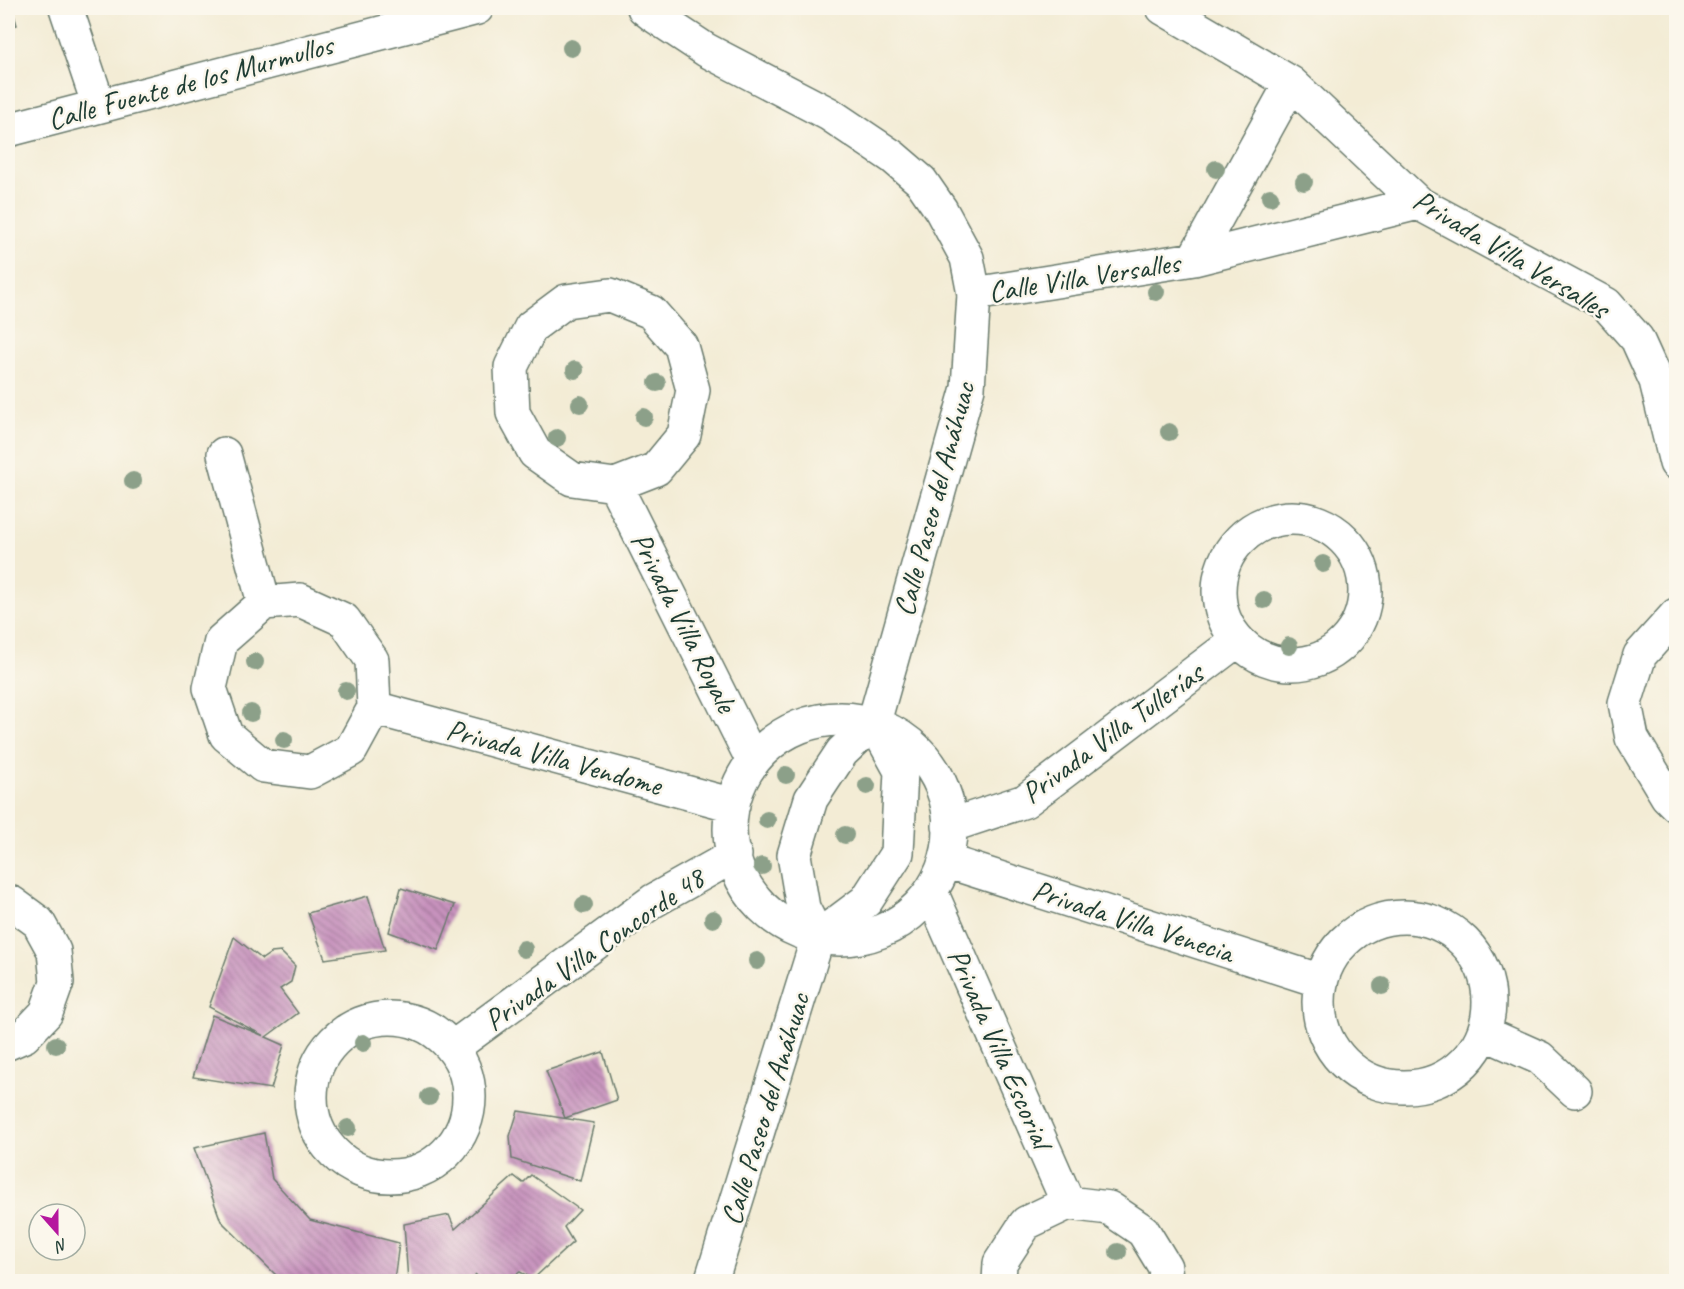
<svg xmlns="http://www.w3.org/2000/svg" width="1684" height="1289" font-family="Caveat,sans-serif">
<defs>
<pattern id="building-back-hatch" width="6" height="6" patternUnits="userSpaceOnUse" patternTransform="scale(1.5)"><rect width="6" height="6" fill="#c792bd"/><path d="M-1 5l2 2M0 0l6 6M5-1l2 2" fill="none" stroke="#a1789a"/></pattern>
</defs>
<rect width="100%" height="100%" fill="#fbf7ec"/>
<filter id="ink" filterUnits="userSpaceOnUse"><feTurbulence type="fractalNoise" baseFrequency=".0167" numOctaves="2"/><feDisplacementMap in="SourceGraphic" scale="12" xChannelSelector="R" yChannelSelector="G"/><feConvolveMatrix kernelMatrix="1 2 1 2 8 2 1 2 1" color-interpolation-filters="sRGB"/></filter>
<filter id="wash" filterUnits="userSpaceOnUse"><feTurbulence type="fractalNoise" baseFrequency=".008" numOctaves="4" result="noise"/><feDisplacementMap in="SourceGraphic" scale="24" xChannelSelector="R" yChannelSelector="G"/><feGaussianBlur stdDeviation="1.35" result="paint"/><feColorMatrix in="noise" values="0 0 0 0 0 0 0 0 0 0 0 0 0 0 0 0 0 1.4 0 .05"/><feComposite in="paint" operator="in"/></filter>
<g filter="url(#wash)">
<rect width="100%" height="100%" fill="#f3ecd5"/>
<g id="blocks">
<!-- building -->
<path fill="url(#building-back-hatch)" d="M8,8H12L17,25L8,28Z
M401,888L455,905L438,950L389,932Z
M368,896L385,950L325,959L308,913Z
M234,937L262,959L271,953L281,952L295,966L291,982L280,989L298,1013L266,1037L284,1045L271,1089L193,1077L212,1015L264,1036L209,1007Z
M603,1052L617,1100L565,1118L546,1071Z
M518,1111L594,1123L580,1181L512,1159L510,1136Z
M264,1133L272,1179L310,1220L399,1243L394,1281H296L276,1275L221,1221L194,1148Z
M531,1175L580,1210L564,1227L573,1242L533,1279L520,1272L507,1281H482L475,1274L478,1281H408L404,1224L449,1215L455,1229L514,1176L523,1183Z"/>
</g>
</g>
<g filter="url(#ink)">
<use href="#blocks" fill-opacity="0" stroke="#697a6c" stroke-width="1.5"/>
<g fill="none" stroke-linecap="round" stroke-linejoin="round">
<defs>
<path id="street" d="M66,8L99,106
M1163,8L1291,83L1418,203L1606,304L1637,339L1656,381L1676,463
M8,130L477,8
M1194,259L1291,83
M974,294L1194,259L1418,203
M610,295L651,312L681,346L693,390L684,435L656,469L615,485L572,479L535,453L513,413L511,367L531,327L566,301Z
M224,454L264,603
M615,485L752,759
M1219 591a73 73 0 1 1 146 0a73 73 0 1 1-146 0Z
M300,600L344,620L372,660L374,708L351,750L310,772L263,766L226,735L210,688L221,641L264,603Z
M1676,615L1640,655L1625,703L1632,738L1667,796L1676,805
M374,708L733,805
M730 829a110 110 0 1 1 220 0a110 110 0 1 1-220 0Z
M949,826L1025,801L1235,642
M946,861L1321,981
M932,894L1068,1203
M8,902L12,903L38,922L54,951L57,982L46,1013L24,1036L8,1043
M1319 1002a85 85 0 1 1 170 0a85 85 0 1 1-170 0Z
M311 1097a79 79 0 1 1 158 0a79 79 0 1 1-158 0Z
M1484,1033L1540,1058L1575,1091
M455,1046L653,901L735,855
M999,1282L1000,1263L1026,1223L1068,1203L1109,1208L1143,1231L1165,1267L1166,1282"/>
<path id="secondary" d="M644,8L653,15L706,50L829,114L893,157L921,181L941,210L967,258L974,294L968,388L874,722L842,752L811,799L794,855L803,908L818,937
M711,1282L818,937L866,901L897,853L901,771L874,722"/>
</defs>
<!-- street casing -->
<use href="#street" stroke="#697a6c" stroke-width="36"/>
<!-- secondary casing -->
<use href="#secondary" stroke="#697a6c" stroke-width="36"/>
<!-- street -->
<use href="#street" stroke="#fff" stroke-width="33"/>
<!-- secondary -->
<use href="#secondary" stroke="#fff" stroke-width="33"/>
</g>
<!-- trees -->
<g fill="#8ca089">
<circle cx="571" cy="48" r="9"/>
<circle cx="1216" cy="169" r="9"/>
<circle cx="1304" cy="182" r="9"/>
<circle cx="1270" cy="197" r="9"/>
<circle cx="1156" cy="292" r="9"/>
<circle cx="575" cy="370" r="9"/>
<circle cx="657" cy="383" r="9"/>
<circle cx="580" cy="404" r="9"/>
<circle cx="644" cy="417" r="9"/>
<circle cx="1169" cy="432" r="9"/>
<circle cx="557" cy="438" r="9"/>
<circle cx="133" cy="481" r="9"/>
<circle cx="1323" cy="564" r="9"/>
<circle cx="1264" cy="600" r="9"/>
<circle cx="1289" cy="646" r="9"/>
<circle cx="255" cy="662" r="9"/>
<circle cx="346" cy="691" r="9"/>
<circle cx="251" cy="713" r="9"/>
<circle cx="284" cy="740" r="9"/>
<circle cx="786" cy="775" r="9"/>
<circle cx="867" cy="786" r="9"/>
<circle cx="767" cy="820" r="9"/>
<circle cx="845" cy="835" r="9"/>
<circle cx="762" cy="866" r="9"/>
<circle cx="584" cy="905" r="9"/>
<circle cx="713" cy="919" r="9"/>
<circle cx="524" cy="949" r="9"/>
<circle cx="757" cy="961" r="9"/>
<circle cx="1382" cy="986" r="9"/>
<circle cx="363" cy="1043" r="9"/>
<circle cx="56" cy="1045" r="9"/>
<circle cx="429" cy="1097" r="9"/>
<circle cx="348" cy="1128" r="9"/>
<circle cx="1118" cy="1252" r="9"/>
</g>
</g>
<g text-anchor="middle" stroke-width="5" stroke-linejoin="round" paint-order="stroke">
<!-- street labels -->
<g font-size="30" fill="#1f3d34" stroke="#fbf7ec">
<text transform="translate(190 82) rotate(-15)" y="10">Calle Fuente de los Murmullos</text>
<text transform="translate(1511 254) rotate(31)" y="10">Privada Villa Versalles</text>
<text transform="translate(1084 277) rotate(-9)" y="10">Calle Villa Versalles</text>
<text transform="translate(934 499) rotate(-75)" y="10">Calle Paseo del Anáhuac</text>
<text transform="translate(684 622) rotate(63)" y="10">Privada Villa Royale</text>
<text transform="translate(1112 733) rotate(-36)" y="10">Privada Villa Tullerías</text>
<text transform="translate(554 757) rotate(15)" y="10">Privada Villa Vendome</text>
<text transform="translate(1133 921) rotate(18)" y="10">Privada Villa Venecia</text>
<text transform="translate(594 949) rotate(-35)" y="10">Privada Villa Concorde 48</text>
<text transform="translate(1000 1048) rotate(66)" y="10">Privada Villa Escorial</text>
<text transform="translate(765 1109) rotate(-73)" y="10">Calle Paseo del Anáhuac</text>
</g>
</g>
<!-- margin -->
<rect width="1684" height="1289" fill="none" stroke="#fbf7ec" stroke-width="30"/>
<!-- north arrow -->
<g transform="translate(57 1232) rotate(159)"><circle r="28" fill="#fbf7ec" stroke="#a3ada2" stroke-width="1.5"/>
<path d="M0-4.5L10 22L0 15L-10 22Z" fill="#b5179e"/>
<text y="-9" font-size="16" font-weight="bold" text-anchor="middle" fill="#1f3d34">N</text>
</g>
</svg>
